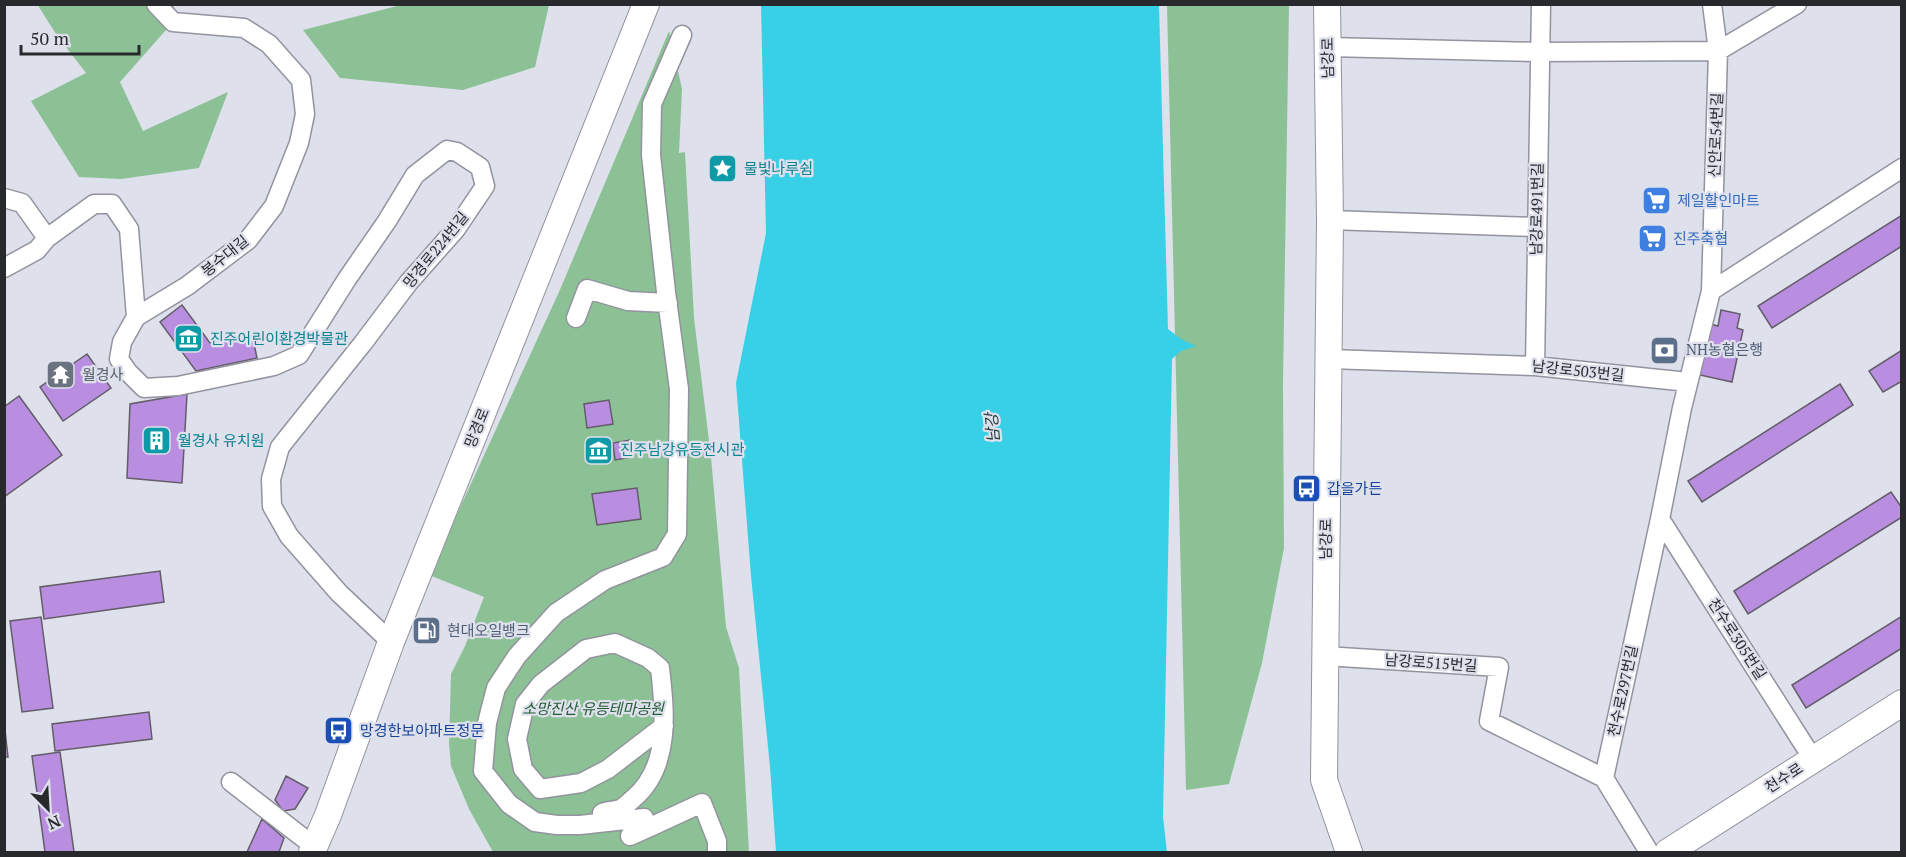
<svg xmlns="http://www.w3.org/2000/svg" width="1906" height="857" font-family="'PT Serif','Noto Sans KR',serif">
<rect width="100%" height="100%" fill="#dee0ec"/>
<!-- green -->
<path fill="#8cc195" d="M37,4L174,5L173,22L120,82L143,131L228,92L199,168L121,179L79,177L31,101L86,73L56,34Z
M405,4H549V5L535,67L463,90L340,78L303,30Z
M1167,5H1289L1283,383L1284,548L1262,663L1229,784L1186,790Z
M669,31L682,89L679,153L685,152L694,318L711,457L726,627L739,668L749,852H493L469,809L451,766L449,744L451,674L465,646L484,597L429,575L559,292Z"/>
<!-- water -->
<path fill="#38d0e6" d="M761,5H1159L1168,329L1181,339L1196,346L1181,351L1172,359L1163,817L1167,852H776L770,767L751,576L736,383L766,233Z"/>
<!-- building -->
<path fill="#b98ee0" stroke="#625d67" stroke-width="1.5" d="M1902,215V246L1772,328L1758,306Z
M182,305L210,343L252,334L257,358L196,371L160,322Z
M1721,310L1740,314L1737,328L1743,330L1732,382L1700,375L1710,324L1718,326Z
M1902,350V381L1883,392L1869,371Z
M87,354L111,388L63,421L40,387Z
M1840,384L1853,405L1702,502L1688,481Z
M187,394L182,483L127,478L130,404Z
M19,396L62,455L4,497V407Z
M609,400L613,424L587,428L584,404Z
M630,440L633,457L615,460L613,443Z
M637,488L641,519L597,525L592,494Z
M1891,492L1902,508V517L1748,614L1734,591Z
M160,571L164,602L44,619L40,587Z
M1902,616V648L1806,708L1792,685Z
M41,617L53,708L22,712L10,621Z
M149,712L152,739L55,751L52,724Z
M5,730L8,757H4V730Z
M60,752L74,852H45L32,756Z
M286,776L308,788L295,809L283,811L275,800Z
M262,819L284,838L279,852H247Z"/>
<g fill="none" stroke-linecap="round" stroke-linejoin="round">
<defs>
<path id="street" d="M156,4L173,22L244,28L269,44L301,80L305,114L299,143L274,206L248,240L187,286L136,317L122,342L119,359L128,372L144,388L178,386L274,366L299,355L347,279L387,221L415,175L447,150L457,152L480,167L485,186L456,229L409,282L363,343L280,447L271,479L272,506L289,536L339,593L391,642
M682,35L652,104L651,155L666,292L679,389L677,534L663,557L605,580L556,613L517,656L496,688L487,723L483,771L509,804L535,822L557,825H580L644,818L648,828L702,803L717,841V852
M1328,47L1540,52L1718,51
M1718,51L1797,4
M4,198L22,203L47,238
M1330,220L1536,227
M4,268L37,250L47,238L94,204H112L129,229L136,317
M1711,291L1718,51L1712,4
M576,318L587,289L628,301L668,303
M1329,359L1535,366L1688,382
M1535,366L1541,4
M1660,519L1813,759
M1325,656L1499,667L1489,721L1604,778
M231,782L315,847
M602,813C607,811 614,811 620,809C625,807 630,801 634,798C671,766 665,711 660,668L648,658L615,643L586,649L541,684L525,704L517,739L523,769L540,789L581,783L608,769L664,726
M630,836L648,828
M1649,852L1604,778L1660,519L1682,408L1711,291L1902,168"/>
<path id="secondary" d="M1327,4L1330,220L1324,780L1349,852
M312,852L328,815L391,642L646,4
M1668,852L1902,703"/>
</defs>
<!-- street casing -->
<use href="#street" stroke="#92939e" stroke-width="21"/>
<!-- secondary casing -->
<use href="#secondary" stroke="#92939e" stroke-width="28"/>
<!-- street -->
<use href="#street" stroke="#fff" stroke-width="18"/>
<!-- secondary -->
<use href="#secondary" stroke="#fff" stroke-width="26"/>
</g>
<!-- icons -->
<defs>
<symbol id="sight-square" viewBox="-11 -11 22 22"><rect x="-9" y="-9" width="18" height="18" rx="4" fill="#0f9aa8" stroke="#dee0ec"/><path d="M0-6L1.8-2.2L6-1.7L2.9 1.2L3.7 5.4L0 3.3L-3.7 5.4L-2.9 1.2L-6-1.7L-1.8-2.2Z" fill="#fff"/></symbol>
<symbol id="supermarket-square" viewBox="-11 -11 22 22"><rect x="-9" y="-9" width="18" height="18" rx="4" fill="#3f7fe0" stroke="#dee0ec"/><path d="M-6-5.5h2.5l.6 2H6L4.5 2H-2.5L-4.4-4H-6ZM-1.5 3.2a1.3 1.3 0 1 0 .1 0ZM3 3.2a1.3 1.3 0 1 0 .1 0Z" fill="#fff"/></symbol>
<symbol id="museum-square" viewBox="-11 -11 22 22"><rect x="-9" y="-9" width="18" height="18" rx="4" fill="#0f9aa8" stroke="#dee0ec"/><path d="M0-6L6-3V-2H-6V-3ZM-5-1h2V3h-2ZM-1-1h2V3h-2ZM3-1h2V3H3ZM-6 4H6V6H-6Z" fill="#fff"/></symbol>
<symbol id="bank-square" viewBox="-11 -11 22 22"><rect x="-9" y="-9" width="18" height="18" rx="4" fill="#5c6f8a" stroke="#dee0ec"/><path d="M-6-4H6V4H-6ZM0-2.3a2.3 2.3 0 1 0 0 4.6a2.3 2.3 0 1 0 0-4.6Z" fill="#fff"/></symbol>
<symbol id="temple-square" viewBox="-11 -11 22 22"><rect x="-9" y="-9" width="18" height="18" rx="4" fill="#6b7280" stroke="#dee0ec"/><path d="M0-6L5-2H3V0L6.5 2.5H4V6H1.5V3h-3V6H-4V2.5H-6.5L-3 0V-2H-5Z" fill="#fff"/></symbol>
<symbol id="building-square" viewBox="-11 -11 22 22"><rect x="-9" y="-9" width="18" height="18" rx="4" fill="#0f9aa8" stroke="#dee0ec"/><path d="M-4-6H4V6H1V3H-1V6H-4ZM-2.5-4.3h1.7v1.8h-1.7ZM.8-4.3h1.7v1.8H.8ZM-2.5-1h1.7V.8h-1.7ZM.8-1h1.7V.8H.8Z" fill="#fff"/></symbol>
<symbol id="bus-square" viewBox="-11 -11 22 22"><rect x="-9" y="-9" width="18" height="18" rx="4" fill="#1a4fb4" stroke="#dee0ec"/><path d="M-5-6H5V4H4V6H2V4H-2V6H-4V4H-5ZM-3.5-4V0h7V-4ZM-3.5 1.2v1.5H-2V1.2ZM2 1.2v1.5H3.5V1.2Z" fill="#fff"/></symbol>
<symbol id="fuel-square" viewBox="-11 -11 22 22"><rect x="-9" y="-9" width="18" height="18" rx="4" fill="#5c6f8a" stroke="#dee0ec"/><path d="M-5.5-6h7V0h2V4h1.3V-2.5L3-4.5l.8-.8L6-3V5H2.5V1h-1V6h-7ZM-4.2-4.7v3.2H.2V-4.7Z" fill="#fff"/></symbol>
</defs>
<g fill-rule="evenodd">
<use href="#sight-square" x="706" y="152" width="33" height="33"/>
<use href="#supermarket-square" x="1640" y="184" width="33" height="33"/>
<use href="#supermarket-square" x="1636" y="222" width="33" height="33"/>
<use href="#museum-square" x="172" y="322" width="33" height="33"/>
<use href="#bank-square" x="1648" y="334" width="33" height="33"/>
<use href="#temple-square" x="44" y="358" width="33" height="33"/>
<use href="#building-square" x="140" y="424" width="33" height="33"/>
<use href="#museum-square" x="582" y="434" width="33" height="33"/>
<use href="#bus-square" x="1290" y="472" width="33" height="33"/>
<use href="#fuel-square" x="410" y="614" width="33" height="33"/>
<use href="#bus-square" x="322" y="714" width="33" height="33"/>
</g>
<g text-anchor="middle" stroke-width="4.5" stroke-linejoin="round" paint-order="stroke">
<!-- street labels -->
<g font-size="15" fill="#28292d" stroke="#dee0ec">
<text transform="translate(1328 58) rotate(-91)" y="5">남강로</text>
<text transform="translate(1716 135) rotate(-88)" y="5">신안로54번길</text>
<text transform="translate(1537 209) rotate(-89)" y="5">남강로491번길</text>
<text transform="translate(436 250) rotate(-51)" y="5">망경로224번길</text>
<text transform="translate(225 256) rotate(-39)" y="5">봉수대길</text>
<text transform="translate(1578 371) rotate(6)" y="5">남강로503번길</text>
<text transform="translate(477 428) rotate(-68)" y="5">망경로</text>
<text transform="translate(1326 539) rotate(-89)" y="5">남강로</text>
<text transform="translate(1737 639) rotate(57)" y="5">천수로305번길</text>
<text transform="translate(1431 663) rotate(4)" y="5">남강로515번길</text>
<text transform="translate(1623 691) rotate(-78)" y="5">천수로297번길</text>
<text transform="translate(1784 778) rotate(-33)" y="5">천수로</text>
</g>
<!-- culture labels -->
<g font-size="15" fill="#0d838f" stroke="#dee0ec" text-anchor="start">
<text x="744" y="174">물빛나루쉼</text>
<text x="210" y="344">진주어린이환경박물관</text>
<text x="178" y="446">월경사 유치원</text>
<text x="620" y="455">진주남강유등전시관</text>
</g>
<!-- shop labels -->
<g font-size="15" fill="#366cbe" stroke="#dee0ec" text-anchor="start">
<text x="1677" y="206">제일할인마트</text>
<text x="1673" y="244">진주축협</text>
</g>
<!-- service labels -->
<g font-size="15" fill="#4e5e75" stroke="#dee0ec" text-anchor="start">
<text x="1686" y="355">NH농협은행</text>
<text x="447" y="636">현대오일뱅크</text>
</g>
<!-- worship labels -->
<g font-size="15" fill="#5b616d" stroke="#dee0ec" text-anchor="start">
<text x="82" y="380">월경사</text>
</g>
<!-- transit labels -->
<g font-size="15" fill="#164399" stroke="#dee0ec" text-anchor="start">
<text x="1327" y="494">갑을가든</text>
<text x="360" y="736">망경한보아파트정문</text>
</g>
<!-- park labels -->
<g font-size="15" font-style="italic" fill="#225c32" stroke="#dee0ec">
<text x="593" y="714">소망진산 유등테마공원</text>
</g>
<!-- water labels -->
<g font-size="16" font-style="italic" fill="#263e42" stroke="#dee0ec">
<text transform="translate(992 428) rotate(-95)" y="6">남강</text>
</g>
</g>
<!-- border -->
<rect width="1906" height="857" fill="none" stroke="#28292d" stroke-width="12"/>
<!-- north arrow -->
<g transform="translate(48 809) rotate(156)" stroke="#dee0ec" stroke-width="4.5" paint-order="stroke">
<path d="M0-4.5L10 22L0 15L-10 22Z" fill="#28292d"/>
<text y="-9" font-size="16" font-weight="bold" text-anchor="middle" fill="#28292d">N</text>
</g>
<!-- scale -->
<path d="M21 45v9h118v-9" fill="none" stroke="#28292d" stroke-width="3"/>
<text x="30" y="45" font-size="18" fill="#28292d" stroke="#dee0ec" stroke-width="4.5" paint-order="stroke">50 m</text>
</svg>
